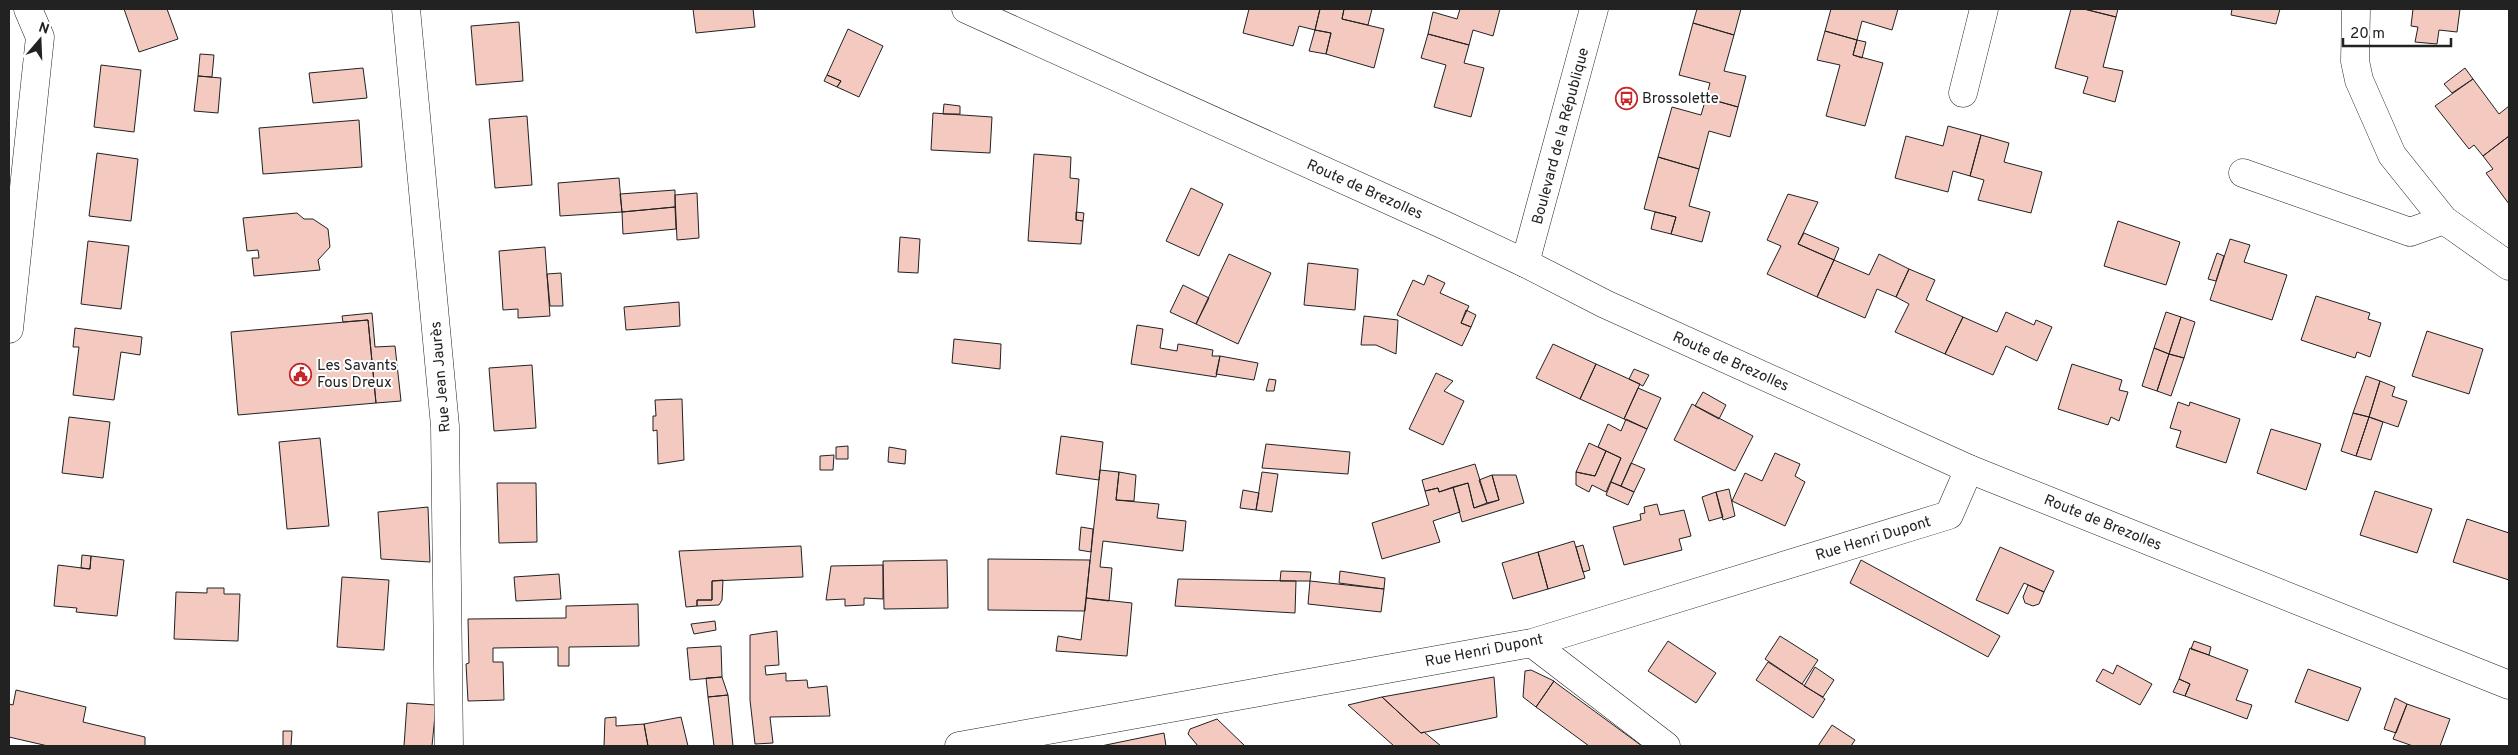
<svg xmlns="http://www.w3.org/2000/svg" width="2518" height="755" font-family="Overpass,sans-serif">
<rect width="100%" height="100%" fill="#fff"/>
<!-- building -->
<path fill="#f3c9c0" stroke="#222" d="M124,9H167L178,39L139,52Z
M693,9H753L755,27L696,33Z
M1249,9H1320L1315,30L1299,26L1293,46L1243,33Z
M1320,9H1344L1342,19L1384,29L1374,68L1326,54L1331,33L1315,30Z
M1344,9H1372L1368,25L1342,19Z
M1460,9H1500L1493,36L1473,30L1469,45L1428,34L1433,12L1457,19Z
M1697,9H1741L1734,35L1693,23Z
M1831,9H1898L1892,30L1862,21L1857,40L1825,31Z
M2071,9H2084L2116,17L2103,67L2123,71L2115,102L2083,93L2088,77L2055,68Z
M2084,9H2118L2116,17Z
M2232,9H2280L2276,24L2231,15Z
M2413,9H2460L2457,32L2439,30L2437,44L2415,42L2418,27L2411,26Z
M519,22L523,81L476,85L471,26Z
M1693,23L1734,35L1724,71L1746,76L1738,107L1706,98L1710,83L1679,75Z
M848,29L883,46L859,97L837,87L841,81L827,75Z
M1315,30L1331,33L1326,54L1309,51Z
M1825,31L1857,40L1853,55L1883,63L1865,126L1826,116L1840,65L1817,60Z
M1428,34L1469,45L1464,63L1484,68L1471,117L1434,107L1446,65L1421,58Z
M1857,40L1866,42L1862,58L1853,55Z
M200,54L214,55L212,77L198,76Z
M101,65L141,70L134,132L94,127Z
M363,68L367,98L313,103L309,73Z
M2465,68L2473,79L2452,93L2444,84Z
M827,75L841,81L837,87L824,81Z
M198,76L221,78L218,113L194,111Z
M2473,79L2499,114L2509,106V136L2483,156L2474,145L2469,149L2435,106Z
M1706,98L1738,107L1730,137L1709,131L1699,169L1658,157L1672,107L1701,115Z
M944,104L960,106V114H943Z
M933,113L992,117L990,153L931,150Z
M527,116L532,185L495,188L489,119Z
M359,120L362,167L263,174L259,128Z
M1948,126L1981,135L1970,176L1953,171L1948,192L1895,178L1906,136L1943,146Z
M1981,135L2009,143L2004,162L2042,172L2031,213L1978,200L1984,180L1970,176Z
M2509,136V204L2486,173L2493,169L2483,156Z
M97,153L138,159L131,221L89,216Z
M1034,154L1071,157L1070,178L1079,179L1076,220L1083,221L1081,244L1028,241Z
M1658,157L1699,169L1689,206L1710,212L1702,242L1671,234L1676,217L1644,209Z
M619,178L622,212L560,216L558,183Z
M1191,188L1223,204L1199,256L1166,241Z
M675,190V207L622,212L620,194Z
M697,193L699,238L677,240L675,195Z
M1788,194L1818,202L1798,244L1834,260L1817,297L1767,274L1781,246L1767,240Z
M675,207L676,229L623,234L622,212Z
M1076,212L1084,213L1083,221L1076,220Z
M1655,212L1676,217L1671,234L1651,229Z
M297,213L304,219H313L328,229L330,247L318,260L320,270L254,276L252,258H259L258,250L247,251L243,218Z
M2118,221L2180,242L2166,285L2104,266Z
M1804,233L1839,248L1834,260L1798,244Z
M900,237L920,239L918,273L898,272Z
M2230,239L2250,245L2244,262L2287,275L2272,320L2210,300Z
M88,241L129,246L121,309L81,304Z
M545,247L550,316L518,318V309L503,310L499,251Z
M2217,253L2224,256L2216,281L2208,279Z
M1229,254L1271,273L1238,344L1196,324Z
M1879,254L1909,269L1896,297L1877,289L1865,318L1817,297L1834,260L1869,275Z
M1308,263L1358,269L1355,310L1304,305Z
M1909,269L1935,280L1926,300L1963,317L1945,354L1895,332L1909,304L1896,297Z
M561,273L563,306H550L547,274Z
M1428,275L1445,283L1440,293L1469,306L1461,323L1471,327L1462,346L1397,315L1413,280L1424,285Z
M1183,285L1209,298L1196,324L1170,312Z
M2316,296L2370,313L2368,319L2381,323L2370,357L2357,352L2355,358L2301,340Z
M679,302L680,326L626,330L624,307Z
M1466,310L1476,315L1471,327L1461,323Z
M2006,312L2034,325L2036,320L2052,327L2037,361L2006,346L1993,375L1945,354L1963,317L1997,332Z
M2166,312L2181,317L2169,354L2154,348Z
M372,313L375,347L395,346L401,401L376,403L368,320L343,322L342,316Z
M1364,316L1398,320L1396,354L1376,345H1361Z
M2181,317L2195,322L2184,358L2169,354Z
M368,320L376,403L238,415L231,332Z
M1137,325L1163,329L1160,348L1177,351L1178,344L1213,350L1212,356H1220L1216,377L1131,364Z
M75,328L142,337L140,355L121,352L114,400L73,395L79,347H73Z
M2427,331L2483,349L2469,394L2412,376Z
M954,339L1001,344L1000,369L952,363Z
M1553,344L1596,364L1580,399L1536,378Z
M2154,348L2169,354L2157,391L2142,386Z
M2169,354L2184,358L2171,396L2157,391Z
M1220,356L1258,363L1254,380L1216,374Z
M1596,364L1640,384L1624,419L1580,399Z
M2072,364L2122,380L2119,390L2128,392L2119,421L2111,417L2108,425L2058,409Z
M532,365L536,428L494,431L489,368Z
M1634,369L1649,375L1643,386L1629,379Z
M1436,373L1453,381L1444,391L1464,401L1443,445L1409,429Z
M2366,376L2380,381L2369,417L2353,413Z
M1269,379L1276,380L1274,391H1266Z
M2380,381L2395,387L2392,396L2407,401L2398,427L2369,417Z
M1638,388L1661,398L1647,429L1624,419Z
M1703,392L1726,405L1719,419L1695,406Z
M682,399L684,460L658,464L657,430L653,431V416H656L655,400Z
M2178,402L2189,406L2190,402L2240,419L2226,463L2176,447L2181,431L2170,428Z
M1692,404L1753,436L1735,471L1674,440Z
M2353,413L2369,417L2356,456L2341,451Z
M69,417L110,422L103,478L62,473Z
M2369,417L2383,422L2371,460L2356,456Z
M1626,419L1647,429L1621,486L1611,482L1621,458L1598,447L1608,424L1621,431Z
M2271,429L2321,444L2306,490L2257,473Z
M1061,436L1103,442L1099,480L1056,474Z
M320,438L329,526L287,529L279,442Z
M1589,443L1606,451L1595,476L1576,472Z
M1266,444L1350,452L1348,474L1262,468Z
M848,446V459H836V447Z
M889,447L906,450L905,464L888,462Z
M1606,451L1621,458L1606,492L1592,485L1589,492L1576,485V472L1595,476Z
M1775,453L1800,464L1795,476L1805,482L1785,526L1732,501L1745,473L1762,481Z
M834,455L833,470H820V456Z
M1631,463L1645,469L1634,492L1621,486Z
M1475,464L1487,503L1474,508L1468,483L1439,492L1438,488L1425,491L1422,480Z
M1100,470L1119,472L1116,500L1159,504L1157,518L1186,521L1183,551L1103,541L1100,567L1112,568L1109,601L1086,598Z
M1119,472L1136,475L1134,501L1116,500Z
M1262,472L1278,474L1272,512L1256,510Z
M1492,475H1516L1524,503L1462,522L1453,487L1468,483L1474,508L1499,500Z
M1492,475L1499,500L1487,503L1479,480Z
M1611,482L1634,492L1628,505L1606,495Z
M497,483H536L537,542L499,543Z
M1453,487L1460,512L1433,521L1440,542L1382,559L1372,523L1429,505L1425,491L1438,488L1439,492Z
M1729,489L1735,516L1723,520L1716,492Z
M1243,490L1259,493L1256,510L1240,508Z
M2375,491L2432,509L2417,553L2360,535Z
M1716,492L1723,517L1709,521L1702,497Z
M1657,504L1660,515L1684,510L1691,536L1679,539L1682,550L1624,565L1613,527L1641,520L1640,514L1645,513L1644,507Z
M428,507L430,562L381,559L378,512Z
M2467,519L2509,533V580L2453,562Z
M1081,527L1093,529L1091,552L1079,550Z
M1574,541L1585,578L1548,589L1538,552Z
M1583,545L1590,570L1583,572L1576,547Z
M801,546L803,577L712,581V600H697V606L686,607L679,551Z
M2000,547L2054,571L2044,592L2024,583L2008,614L1976,600Z
M1538,552L1548,589L1513,599L1502,563Z
M82,555L91,556L90,569L81,568Z
M91,556L124,560L117,616L76,612L77,608L54,606L58,565L90,569Z
M988,559L1090,560L1085,611L988,610Z
M947,560L948,608L884,609L883,561Z
M1861,560L2000,636L1988,657L1850,583Z
M883,565V599L864,598V605L845,606V599L826,600L831,566Z
M1281,571L1311,572L1310,581H1280Z
M1340,571L1385,578L1384,589L1339,583Z
M559,574L561,599L516,601L514,577Z
M342,577L389,580L384,650L337,647Z
M1178,579L1296,581L1295,613L1175,606Z
M723,580L722,600L719,605L697,606V600H712V581Z
M1310,581L1384,589L1381,612L1308,604Z
M2028,585L2044,592L2039,604L2033,606L2025,603L2023,597Z
M207,588H224V594H240L238,641L174,639L176,592L207,593Z
M1086,598L1132,603L1127,656L1056,651L1058,636L1081,640Z
M638,604L639,646L569,647V666H558V647L493,648V662H503L504,700L468,701L466,664L469,663L468,619L566,618V606Z
M715,621L716,630L694,634L691,624Z
M777,631L779,665L765,666L766,675L786,673V681L807,680L808,688L827,686L830,716L770,717L773,743L755,744L750,700V635Z
M1780,636L1818,660L1802,684L1765,659Z
M1668,641L1716,673L1696,703L1648,671Z
M2194,641L2211,647L2209,655L2191,649Z
M721,646L722,677L690,680L687,648Z
M2190,648L2248,670L2236,700L2252,705L2247,719L2185,696L2190,684L2179,679Z
M1768,662L1825,699L1813,718L1756,680Z
M2117,665L2152,684L2140,705L2096,681L2103,669L2113,674Z
M1815,667L1834,680L1823,697L1804,686Z
M2308,669L2361,688L2348,721L2295,702Z
M1531,670L1554,681L1536,707L1523,697L1525,671Z
M722,677L728,695L708,697L706,678Z
M1494,677L1497,717L1421,733L1382,697Z
M2179,679L2190,684L2185,696L2173,692Z
M1554,681L1556,683L1642,746H1589L1536,707Z
M16,690L86,707L83,722L145,737V746H48L9,737V704L13,705Z
M728,695L733,746H714L708,697Z
M1382,697L1421,733L1424,732L1441,746H1394L1348,705Z
M2395,698L2407,704L2396,733L2384,729Z
M407,703L436,705L432,746H404Z
M2407,704L2450,719L2440,746H2413L2393,739Z
M616,717V726L644,724L648,746H604L605,718Z
M681,717L688,746H648L644,724Z
M1217,719L1245,746H1198L1188,734L1190,729Z
M1832,725L1855,740L1851,746H1818Z
M283,731H292L291,746H283Z
M1164,733L1166,746H1101Z"/>
<g fill="none" stroke-linecap="round" stroke-linejoin="round">
<defs>
<path id="minor" d="M406,9L445,426L449,746
M2356,9L2355,61L2359,80L2392,155L2444,220
M1963,93L1984,9
M2243,173L2410,232L2444,220L2509,266
M1525,263L1594,9
M9,329L40,37L28,9
M1532,643L1666,746
M959,746L1532,643L1949,515L1969,469"/>
<path id="major" d="M966,9L1444,225L1525,263L1605,304L1969,469L2509,685"/>
</defs>
<!-- minor casing -->
<use href="#minor" stroke="#222" stroke-width="29"/>
<!-- major casing -->
<use href="#major" stroke="#222" stroke-width="29"/>
<!-- minor -->
<use href="#minor" stroke="#fff" stroke-width="28"/>
<!-- major -->
<use href="#major" stroke="#fff" stroke-width="28"/>
</g>
<!-- icons -->
<defs>
<symbol id="bus-ring" viewBox="-11 -11 22 22"><circle r="9.5" fill="#fff" stroke="#c62828" stroke-width="1.5"/><path d="M-5-6H5V4H4V6H2V4H-2V6H-4V4H-5ZM-3.5-4V0h7V-4ZM-3.5 1.2v1.5H-2V1.2ZM2 1.2v1.5H3.5V1.2Z" fill="#c62828"/></symbol>
<symbol id="civic-ring" viewBox="-11 -11 22 22"><circle r="9.5" fill="#fff" stroke="#c62828" stroke-width="1.5"/><path d="M-.6-6.5H3V-4.5H.6V-3L4-1V1h2V6H-6V1h2V-1L-.6-3ZM-1.2 2.5V6h2.4V2.5Z" fill="#c62828"/></symbol>
</defs>
<g fill-rule="evenodd">
<use href="#bus-ring" x="1614" y="86" width="25" height="25"/>
<use href="#civic-ring" x="288" y="362" width="25" height="25"/>
</g>
<g text-anchor="middle" stroke-width="4" stroke-linejoin="round" paint-order="stroke">
<!-- poi labels -->
<g font-size="15" fill="#222" stroke="#fff" text-anchor="start">
<text x="1642" y="103">Brossolette</text>
<text x="317" y="370">Les Savants<tspan x="317" dy="17">Fous Dreux</tspan></text>
</g>
<!-- street labels -->
<g font-size="15" fill="#222" stroke="#fff">
<text transform="translate(1560 136) rotate(-75)" y="5">Boulevard de la République</text>
<text transform="translate(1365 189) rotate(24)" y="5">Route de Brezolles</text>
<text transform="translate(1731 361) rotate(24)" y="5">Route de Brezolles</text>
<text transform="translate(440 377) rotate(-95)" y="5">Rue Jean Jaurès</text>
<text transform="translate(2103 522) rotate(22)" y="5">Route de Brezolles</text>
<text transform="translate(1873 538) rotate(-17)" y="5">Rue Henri Dupont</text>
<text transform="translate(1484 650) rotate(-11)" y="5">Rue Henri Dupont</text>
</g>
</g>
<!-- border -->
<rect width="2518" height="755" fill="none" stroke="#222222" stroke-width="20"/>
<!-- north arrow -->
<g transform="translate(40 40) rotate(19)" stroke="#ffffff" stroke-width="4" paint-order="stroke">
<path d="M0-4L9 19L0 12L-9 19Z" fill="#222222"/>
<text y="-8" font-size="14" font-weight="bold" text-anchor="middle" fill="#222222">N</text>
</g>
<!-- scale -->
<path d="M2343 38v8h108v-8" fill="none" stroke="#222222" stroke-width="2.5"/>
<text x="2350" y="38" font-size="15" fill="#222222" stroke="#ffffff" stroke-width="4" paint-order="stroke">20 m</text>
</svg>
